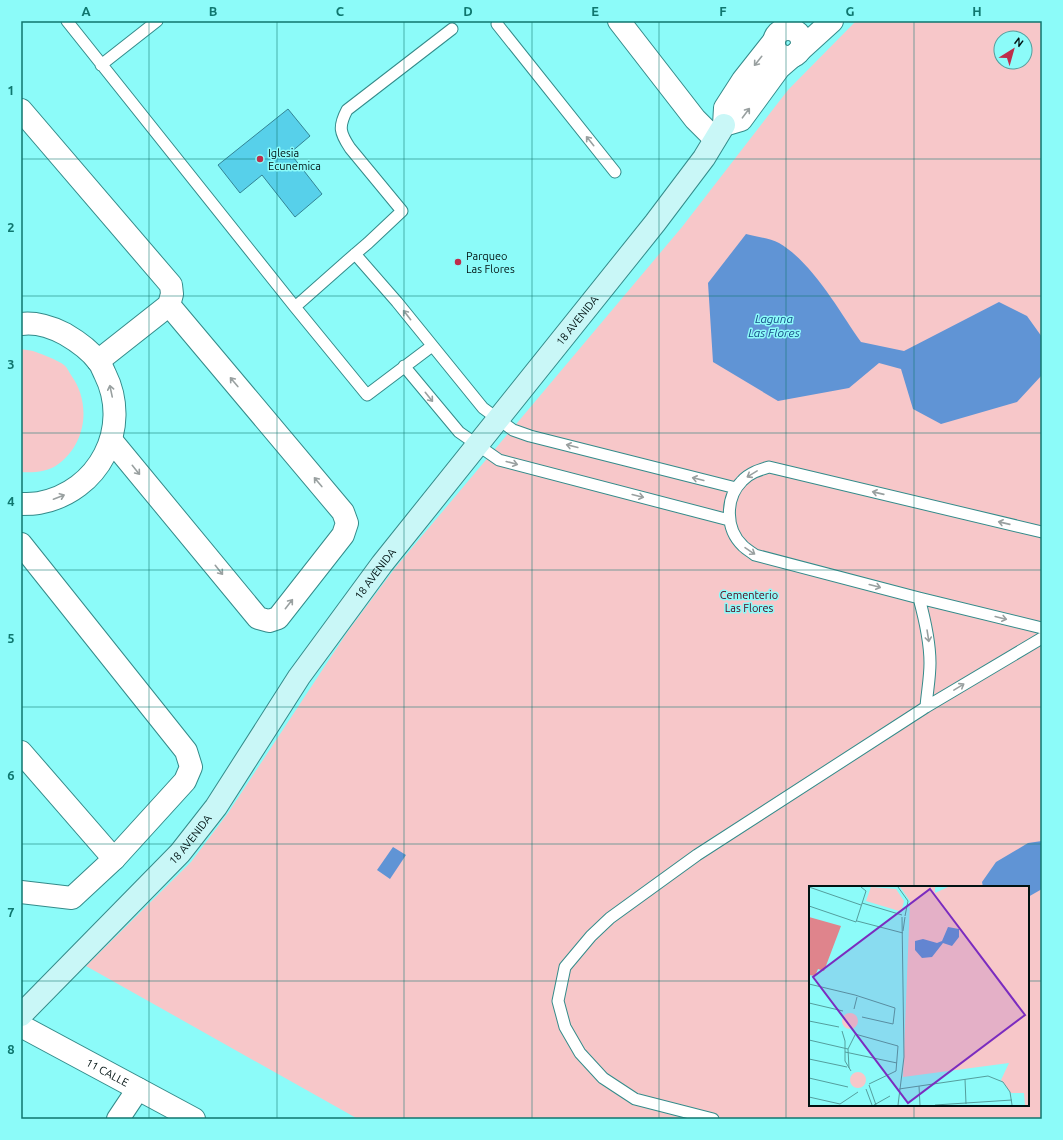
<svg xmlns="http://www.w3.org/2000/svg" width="1063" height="1140" font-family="Ubuntu,sans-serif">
<rect width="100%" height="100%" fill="#8cfbf9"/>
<!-- green -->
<path fill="#f7c7c9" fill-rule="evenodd" d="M856,21H1042V1119H358L86,966L191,862L228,813L348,631L395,568L682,227L788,90ZM1001,38H1025V62H1001ZM810,887H1028V1105H810Z
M21,349C25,350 29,350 33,351C39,353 60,361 64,365C67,367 69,372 71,375C92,404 86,445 57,465C47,472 32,473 21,472Z"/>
<!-- water -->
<path fill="#6094d5" d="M746,234C756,237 770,238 779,243C813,263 839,311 861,342L904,351L999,302L1027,316L1042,337V375L1017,402L941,424L913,409L901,369L879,363L849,388L778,401L713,362L708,283Z
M1042,841V889L1028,897V887H983L982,882L996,862L1028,843Z
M393,847L406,855L390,879L377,870Z"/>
<!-- building -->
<path fill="#57d0ea" stroke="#338495" d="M288,109L310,136L290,153L322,194L295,217L262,175L240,193L218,165Z"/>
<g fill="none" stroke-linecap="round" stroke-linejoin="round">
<defs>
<path id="lane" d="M67,21L295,307L367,395L432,346
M497,24L615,172
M101,65L157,21
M355,254L397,302L483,408L513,430L530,436L736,488
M295,307L355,254L368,243L402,211L350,148C340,133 338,127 347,110L452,29
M404,366L459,432L499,460L729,520
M1042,532L769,467C759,470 749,473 742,481C725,498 725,529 743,546C746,549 751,552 755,555L919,598L1042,628
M919,598C925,620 930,641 930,663C930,678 927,693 926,707
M713,1119L635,1099L603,1078L580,1053L565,1027L558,1001L565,967L591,936L610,918L697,855L926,707L1042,638"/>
<g id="street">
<path d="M619,21L695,119L715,139"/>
<circle cx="788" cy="43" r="14"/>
<path d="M773,42L743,80L725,108L724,125L741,120L779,68L794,55"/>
<path d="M799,51L832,21"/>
<path d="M21,110L171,285L172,294L169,305L98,361"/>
<path d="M21,324C35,322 52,327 65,334C77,341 89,349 98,361C101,364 103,370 105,374C132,428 99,492 39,503C34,504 27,504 21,504"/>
<path d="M111,440L258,618L269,621L278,618L343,535L347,523L343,512L169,305"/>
<path d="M21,544L186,751L191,767L185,781L114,859L72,898L21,892"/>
<path d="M21,752L114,859"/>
<path id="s1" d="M21,1026L194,1119"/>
<path d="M118,1119L138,1089"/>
</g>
<g id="secondary">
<path id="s2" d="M21,1015L180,853L216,807L299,677L382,564L655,223L704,158L724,125"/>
</g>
</defs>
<!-- lane casing -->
<use href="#lane" stroke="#348b8a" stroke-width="13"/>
<!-- street casing -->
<use href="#street" stroke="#348b8a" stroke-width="24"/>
<!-- secondary casing -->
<use href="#secondary" stroke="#348b8a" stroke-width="24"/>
<!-- lane -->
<use href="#lane" stroke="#fff" stroke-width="11"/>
<!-- street -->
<use href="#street" stroke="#fff" stroke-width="22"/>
<!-- secondary -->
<use href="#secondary" stroke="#c9f7f7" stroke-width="22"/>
</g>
<!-- one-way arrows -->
<defs><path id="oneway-shaft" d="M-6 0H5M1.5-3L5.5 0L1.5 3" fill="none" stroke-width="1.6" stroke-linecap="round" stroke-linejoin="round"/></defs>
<g stroke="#99a0a0">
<use href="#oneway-shaft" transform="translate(758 61) rotate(129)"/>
<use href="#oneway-shaft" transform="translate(746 113) rotate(-53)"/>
<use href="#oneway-shaft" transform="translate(590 141) rotate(-129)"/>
<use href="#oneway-shaft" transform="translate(407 315) rotate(-128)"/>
<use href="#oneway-shaft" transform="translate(234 382) rotate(-130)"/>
<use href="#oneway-shaft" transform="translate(111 391) rotate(-102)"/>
<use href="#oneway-shaft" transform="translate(429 397) rotate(51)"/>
<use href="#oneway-shaft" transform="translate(572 446) rotate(-166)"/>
<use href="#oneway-shaft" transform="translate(512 463) rotate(15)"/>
<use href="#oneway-shaft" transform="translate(136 470) rotate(51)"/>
<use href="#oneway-shaft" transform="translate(752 474) rotate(149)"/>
<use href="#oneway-shaft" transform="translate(698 479) rotate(-166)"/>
<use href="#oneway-shaft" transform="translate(318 482) rotate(-130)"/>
<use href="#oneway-shaft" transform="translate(878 493) rotate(-167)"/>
<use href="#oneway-shaft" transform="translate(638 496) rotate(14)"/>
<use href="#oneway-shaft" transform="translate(59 497) rotate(-21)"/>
<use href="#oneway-shaft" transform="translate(1004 523) rotate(-167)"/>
<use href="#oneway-shaft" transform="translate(750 551) rotate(34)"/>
<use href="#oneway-shaft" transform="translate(219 570) rotate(51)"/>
<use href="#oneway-shaft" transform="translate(875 586) rotate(15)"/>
<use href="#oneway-shaft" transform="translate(289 604) rotate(-52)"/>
<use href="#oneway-shaft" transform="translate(1001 618) rotate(14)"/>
<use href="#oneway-shaft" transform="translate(928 636) rotate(81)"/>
<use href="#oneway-shaft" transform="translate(959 687) rotate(-31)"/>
</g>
<!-- grid -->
<path fill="none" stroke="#0f766e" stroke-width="1" stroke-opacity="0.55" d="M149,21V1119M277,21V1119M404,21V1119M532,21V1119M659,21V1119M786,21V1119M914,21V887M21,159H1042M21,296H1042M21,433H1042M21,570H1042M21,707H1042M21,844H1042M21,981H810M1028,981H1042M914,1105V1119"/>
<!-- markers -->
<g fill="#be2d4b" stroke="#8cfbf9" stroke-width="1.5">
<circle cx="260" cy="159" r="4"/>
<circle cx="458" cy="262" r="4"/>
</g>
<g text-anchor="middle" stroke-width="3" stroke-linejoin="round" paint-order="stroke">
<!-- poi labels -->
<g font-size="11" fill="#001212" stroke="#8cfbf9" text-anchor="start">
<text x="268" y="157">Iglesia<tspan x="268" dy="13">Ecunemica</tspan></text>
<text x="466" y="260">Parqueo<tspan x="466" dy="13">Las Flores</tspan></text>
</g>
<!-- street labels -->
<g font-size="11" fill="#001212" stroke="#8cfbf9">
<text dy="4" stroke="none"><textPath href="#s2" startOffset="892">18 AVENIDA</textPath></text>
<text dy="4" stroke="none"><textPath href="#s2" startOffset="568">18 AVENIDA</textPath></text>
<text dy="4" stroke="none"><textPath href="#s2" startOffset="244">18 AVENIDA</textPath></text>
<text dy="4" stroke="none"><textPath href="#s1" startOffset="98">11 CALLE</textPath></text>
</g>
<!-- park labels -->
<g font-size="11" fill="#540017" stroke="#8cfbf9">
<text x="749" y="599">Cementerio<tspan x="749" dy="13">Las Flores</tspan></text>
</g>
<!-- water labels -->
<g font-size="12" font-style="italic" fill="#164b87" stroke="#8cfbf9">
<text x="774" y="323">Laguna<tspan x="774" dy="14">Las Flores</tspan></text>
</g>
</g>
<!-- overview -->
<g transform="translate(809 886)">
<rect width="220" height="220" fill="#8cfbf9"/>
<path d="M62,1L87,3L95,15L93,23L90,25L57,15ZM91,1H126V7L139,1H220V219H216L215,207H202L192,194L200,177L94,191L101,15ZM33 135a8 8 0 1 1 16 0a8 8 0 1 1-16 0ZM41 194a8 8 0 1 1 16 0a8 8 0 1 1-16 0Z" fill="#f7c7c9"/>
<path d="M0,31L32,40L15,85L9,83L6,90L0,89Z" fill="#df848c"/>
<path d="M139,41L150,43V51L143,60L134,57L123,71L113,72L106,64V55L114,53L128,57L133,55Z" fill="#6094d5"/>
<path fill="none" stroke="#549e9d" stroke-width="1" d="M0,1L52,19M89,1L99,15L96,30M53,17L93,29M0,20L47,36L57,5L52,1M48,35L94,47M94,45L96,31M0,98L46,109L86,122L84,138L53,131M0,117L34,125M45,123L48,111M0,135L30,141M33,145L36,155V175L42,185M46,148L89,160L87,185L60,198M0,154L39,163M36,166L88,177M0,173L38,181M40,182L39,163L47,147M0,192L39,201M156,193L157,218M60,199L67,219M110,200L111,219M57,203L63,219M90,203L179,190L194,196L201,206L203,219M0,211L31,218L49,206M65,219L81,210M89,219L95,171L93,31M126,219L203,214"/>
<path fill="#7b2cbf" fill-opacity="0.15" stroke="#7b2cbf" stroke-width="2" d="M121,3L216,129L99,217L4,91Z"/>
<rect width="220" height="220" fill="none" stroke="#001212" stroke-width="2"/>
</g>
<!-- border -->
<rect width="1063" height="1140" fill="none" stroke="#8cfbf9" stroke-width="44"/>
<!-- north arrow -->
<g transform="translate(1013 50) rotate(37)"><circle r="19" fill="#8cfbf9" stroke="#549e9d"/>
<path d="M0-3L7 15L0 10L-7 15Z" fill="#be2d4b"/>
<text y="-6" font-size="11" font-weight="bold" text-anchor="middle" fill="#001212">N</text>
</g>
<rect x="22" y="22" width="1019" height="1096" fill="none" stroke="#0f766e" stroke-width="1.5"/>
<g font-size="13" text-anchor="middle" font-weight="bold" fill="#0f766e">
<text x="86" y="16">A</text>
<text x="213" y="16">B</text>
<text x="340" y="16">C</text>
<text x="468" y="16">D</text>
<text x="595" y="16">E</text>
<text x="723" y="16">F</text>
<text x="850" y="16">G</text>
<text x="977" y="16">H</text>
<text x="11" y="95">1</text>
<text x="11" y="232">2</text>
<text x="11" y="369">3</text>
<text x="11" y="506">4</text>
<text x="11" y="643">5</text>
<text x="11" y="780">6</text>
<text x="11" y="917">7</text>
<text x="11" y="1054">8</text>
</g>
</svg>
